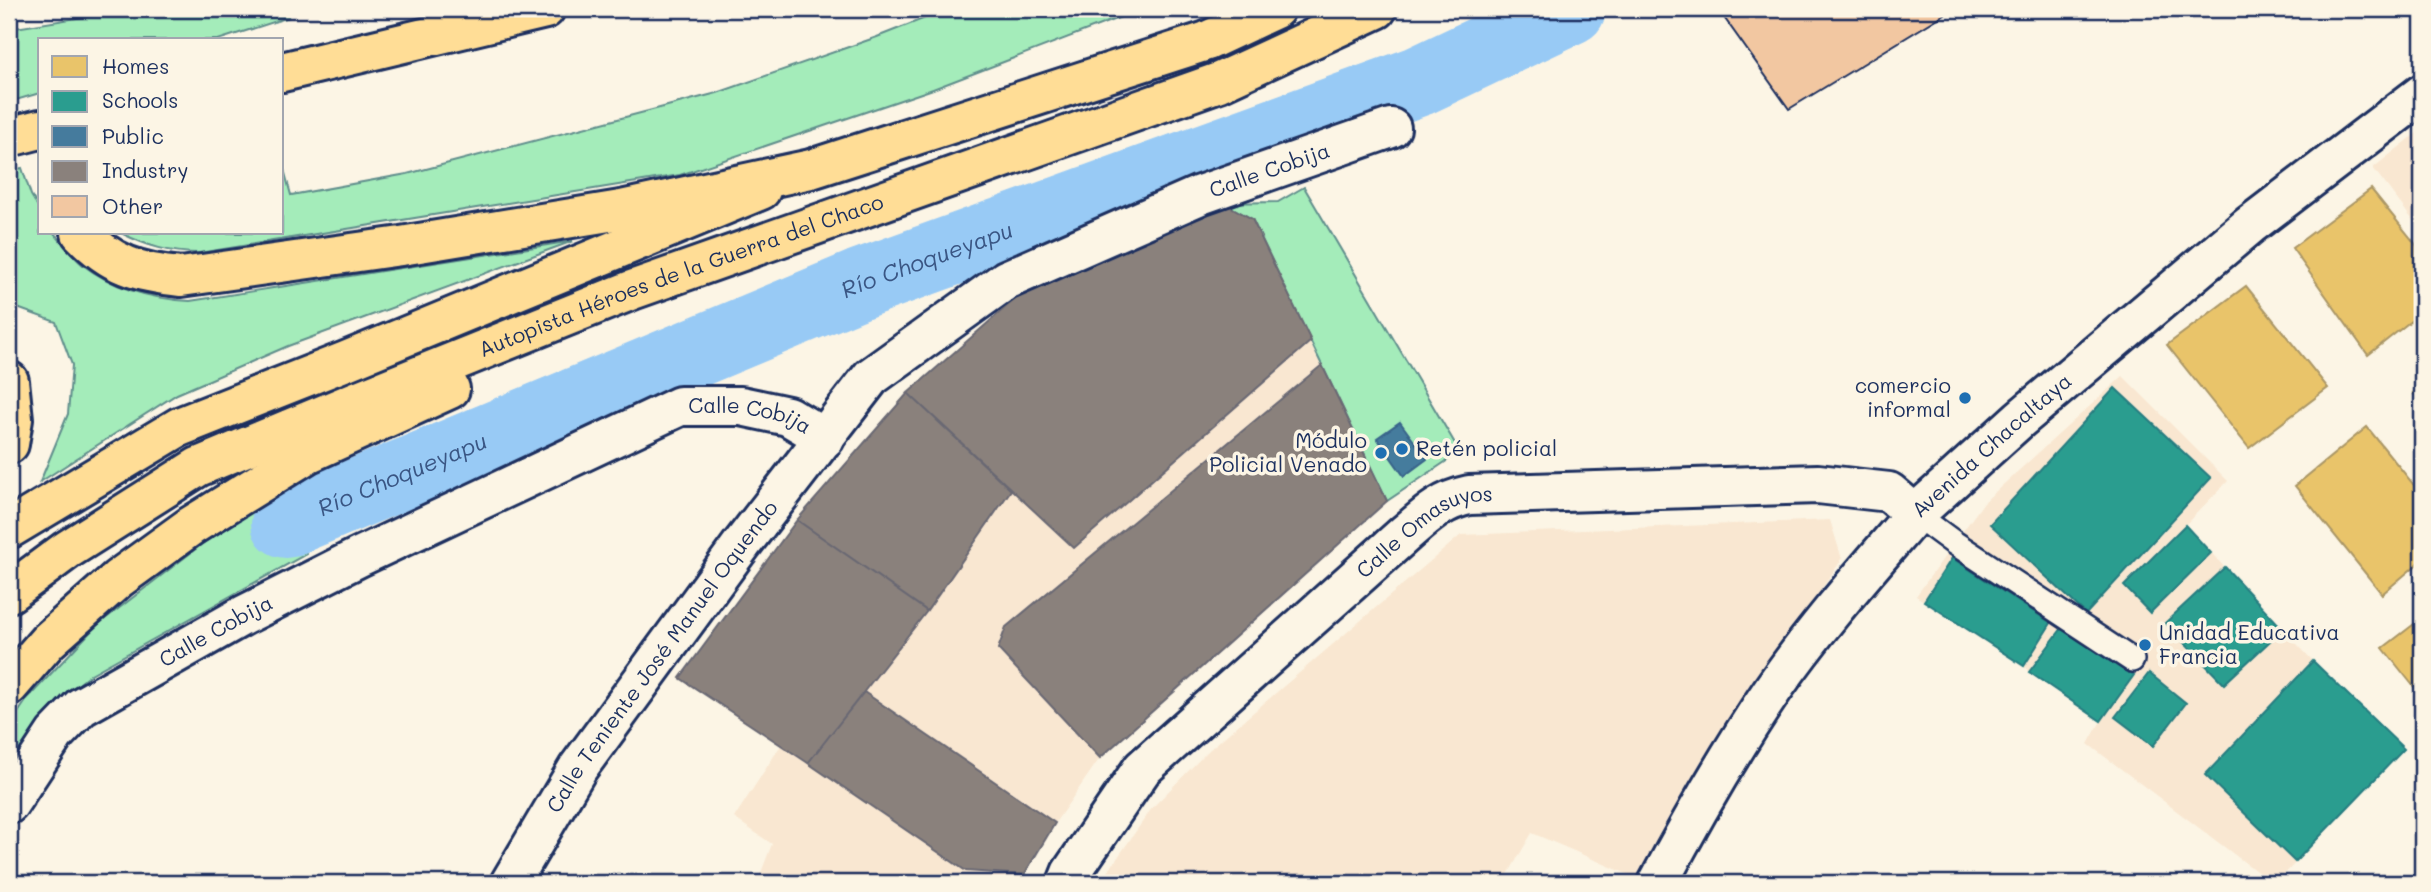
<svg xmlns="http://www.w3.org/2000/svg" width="2431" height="892" font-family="Mali,sans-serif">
<rect width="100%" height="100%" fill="#fcf5e5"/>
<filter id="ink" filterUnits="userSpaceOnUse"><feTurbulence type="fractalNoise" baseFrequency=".0143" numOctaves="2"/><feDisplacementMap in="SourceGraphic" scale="14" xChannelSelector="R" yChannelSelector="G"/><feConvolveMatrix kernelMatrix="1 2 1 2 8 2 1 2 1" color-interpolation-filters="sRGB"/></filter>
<g filter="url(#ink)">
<!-- built -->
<path fill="#f9e7d1" d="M2422,129V232L2373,168Z
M1224,203L1252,219L1387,501L1100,758L1055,823L1024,875L1022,883H757L772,844L734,818L781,745L680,678L797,520L908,393L1024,292Z
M2123,376L2228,481L2185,525L2313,661L2404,749L2276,883H2272L2088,744L2101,721L2029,672L2024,666L1916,596L1984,502Z
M1830,520L1842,559L1682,795L1639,879L1532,833L1503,883H1100L1152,808L1209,750L1461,535Z"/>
<!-- green -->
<path fill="#a4ecba" stroke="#608e8c" stroke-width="2" d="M948,9H1142L933,89L680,175L199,253C170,253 147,246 121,233H282V162L291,195L407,174L717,93L877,37Z
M120,11L289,17L218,40H40V93L9,102V29Z
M22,168L31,195L40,210V233H54C63,243 72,256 83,265C114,289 152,299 190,301L573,241L288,346L177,394L40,482L68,414L72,365L56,322L9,305V171Z
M1304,187L1460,452L1387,501L1252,219L1224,203L1278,202Z
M273,493L306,554L91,674L57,702L9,769V726L28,698L96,626L228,524Z"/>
<!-- homes -->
<path fill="#e9c46a" stroke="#ab9766" stroke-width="2" d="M2371,189L2422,252V312L2368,355L2292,248Z
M2246,286L2328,388L2249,448L2167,345Z
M2422,385V405L2413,393Z
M2367,427L2422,495V560L2382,594L2295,486Z
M2422,618V697L2383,648Z"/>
<!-- schools -->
<path fill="#2a9d8f" stroke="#267c80" stroke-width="2" d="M2115,388L2211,478L2086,614L1990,524Z
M2185,525L2211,553L2150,613L2124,586Z
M1952,558L2051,623L2024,666L1924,601Z
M2225,567L2283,629L2224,684L2165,623Z
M2062,628L2134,675L2101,721L2029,672Z
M2313,661L2404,749L2295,862L2205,775Z
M2149,673L2186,703L2153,746L2115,717Z"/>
<!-- public -->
<path fill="#457b9d" stroke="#38648a" stroke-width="2" d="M1400,422L1427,459L1404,476L1377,438Z"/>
<!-- industry -->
<path fill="#8a817c" stroke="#696873" stroke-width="2" d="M1224,203L1252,219L1311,341L1074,548L908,393L1024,291Z
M1322,365L1387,501L1100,758L998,649L1006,627Z
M908,393L1011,490L927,611L797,520Z
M797,520L927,611L808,763L680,678Z
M864,692L1055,823L1024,875L966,871L808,763Z"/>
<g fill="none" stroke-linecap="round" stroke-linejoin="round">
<!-- river -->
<path stroke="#98caf5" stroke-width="70" id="s1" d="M286,523L860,284L1419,81L1571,9"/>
</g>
<!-- building -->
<path fill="#f2c7a1" stroke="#1b2f5e" stroke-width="2" d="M1718,9H1953L1789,109Z"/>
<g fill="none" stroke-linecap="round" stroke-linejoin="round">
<defs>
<path id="service" d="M1915,514L1953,542L2132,660"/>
<g id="minor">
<path id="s2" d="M9,804L55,734L81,707L244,615L359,557L680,406H741L788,416L825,438"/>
<path id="s3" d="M510,883L578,768L742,544L871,377L1006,280L1200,195L1391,128"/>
<path d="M1658,883C1693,817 1731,751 1773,689C1816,627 1866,571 1915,514"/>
</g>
<g id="tertiary">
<path id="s4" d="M1067,883L1071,873L1142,769L1406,533C1427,515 1441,501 1469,495L1818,484L1889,492L1915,514"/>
</g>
<g id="secondary">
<path id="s5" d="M1915,514L2020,419L2250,225L2422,94"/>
</g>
<path id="primary" d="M9,381L13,419L9,444
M9,529L179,427L346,361L761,190"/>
<path id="trunk" d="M282,72L545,9
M9,137L40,129"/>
<g id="motorway">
<path d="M81,233C111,265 139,273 181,277L401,246L621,210L811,169L1207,41L1275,9"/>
<path id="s6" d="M9,593L67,550L198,467L356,401L632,290L1219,82L1377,9"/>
<path d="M9,686L48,641L118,579L191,526L307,454L450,389"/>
</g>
</defs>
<!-- service casing -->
<use href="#service" stroke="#1b2f5e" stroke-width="28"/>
<!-- minor casing -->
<use href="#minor" stroke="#1b2f5e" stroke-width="44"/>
<!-- tertiary casing -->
<use href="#tertiary" stroke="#1b2f5e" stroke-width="44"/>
<!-- secondary casing -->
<use href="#secondary" stroke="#1b2f5e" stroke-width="44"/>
<!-- primary casing -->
<use href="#primary" stroke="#1b2f5e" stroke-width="44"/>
<!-- trunk casing -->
<use href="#trunk" stroke="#1b2f5e" stroke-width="44"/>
<!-- motorway casing -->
<use href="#motorway" stroke="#1b2f5e" stroke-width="44"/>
<!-- service -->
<use href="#service" stroke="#fcf5e5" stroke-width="23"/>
<!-- minor -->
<use href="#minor" stroke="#fcf5e5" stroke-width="38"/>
<!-- tertiary -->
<use href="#tertiary" stroke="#fcf5e5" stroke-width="38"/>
<!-- secondary -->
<use href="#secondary" stroke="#fcf5e5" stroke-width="38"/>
<!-- primary -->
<use href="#primary" stroke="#ffdd96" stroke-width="38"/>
<!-- trunk -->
<use href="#trunk" stroke="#ffdd96" stroke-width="38"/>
<!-- motorway -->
<use href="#motorway" stroke="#ffdd96" stroke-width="38"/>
</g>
</g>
<!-- markers -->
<g fill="#1f6fb2" stroke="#fcf5e5" stroke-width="2.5">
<circle cx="1965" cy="398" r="7"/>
<circle cx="1402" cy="449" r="7"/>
<circle cx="1381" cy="453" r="7"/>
<circle cx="2145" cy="645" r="7"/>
</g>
<g text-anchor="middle" stroke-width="7" stroke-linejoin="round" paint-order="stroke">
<!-- street labels -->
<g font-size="21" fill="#1b2f5e" stroke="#fcf5e5">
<text dy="7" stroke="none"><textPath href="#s3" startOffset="1074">Calle Cobija</textPath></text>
<text dy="7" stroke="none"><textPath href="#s6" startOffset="747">Autopista Héroes de la Guerra del Chaco</textPath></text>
<text dy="7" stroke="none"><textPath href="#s2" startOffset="863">Calle Cobija</textPath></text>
<text dy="7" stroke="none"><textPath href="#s5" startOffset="103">Avenida Chacaltaya</textPath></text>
<text dy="7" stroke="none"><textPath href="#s4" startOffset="509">Calle Omasuyos</textPath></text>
<text dy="7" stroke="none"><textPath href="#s2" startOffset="276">Calle Cobija</textPath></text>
<text dy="7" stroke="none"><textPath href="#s3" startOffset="273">Calle Teniente José Manuel Oquendo</textPath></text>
</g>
<!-- poi labels -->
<g font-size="21" fill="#1b2f5e" stroke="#fcf5e5" text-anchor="end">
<text x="1951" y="393">comercio<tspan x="1951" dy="24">informal</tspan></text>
<text x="1367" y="448">Módulo<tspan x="1367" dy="24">Policial Venado</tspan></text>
<text x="1416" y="456" text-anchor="start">Retén policial</text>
<text x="2159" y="640" text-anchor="start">Unidad Educativa<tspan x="2159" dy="24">Francia</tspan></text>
</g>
<!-- water labels -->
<g font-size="23" font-style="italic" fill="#3a5684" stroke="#fcf5e5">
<text dy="8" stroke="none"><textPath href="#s1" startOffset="693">Río Choqueyapu</textPath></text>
<text dy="8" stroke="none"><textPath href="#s1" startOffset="126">Río Choqueyapu</textPath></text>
</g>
</g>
<!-- margin -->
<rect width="2431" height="892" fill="none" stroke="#fcf5e5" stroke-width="35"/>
<rect x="18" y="18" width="2396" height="857" fill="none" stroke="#1b2f5e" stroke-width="2.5" filter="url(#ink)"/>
<!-- legend -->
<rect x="38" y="38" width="245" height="196" fill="#fcf5e5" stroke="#a2a6af" stroke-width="2"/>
<rect x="52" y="56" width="35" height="21" fill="#e9c46a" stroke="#a2a6af" stroke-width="2"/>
<text x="102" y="74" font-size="21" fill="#1b2f5e">Homes</text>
<rect x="52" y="91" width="35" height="21" fill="#2a9d8f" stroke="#a2a6af" stroke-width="2"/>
<text x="102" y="108" font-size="21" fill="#1b2f5e">Schools</text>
<rect x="52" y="126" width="35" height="21" fill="#457b9d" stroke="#a2a6af" stroke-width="2"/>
<text x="102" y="144" font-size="21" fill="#1b2f5e">Public</text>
<rect x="52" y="161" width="35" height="21" fill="#8a817c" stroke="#a2a6af" stroke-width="2"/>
<text x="102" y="178" font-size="21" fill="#1b2f5e">Industry</text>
<rect x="52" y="196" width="35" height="21" fill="#f2c7a1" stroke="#a2a6af" stroke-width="2"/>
<text x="102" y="214" font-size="21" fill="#1b2f5e">Other</text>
</svg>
